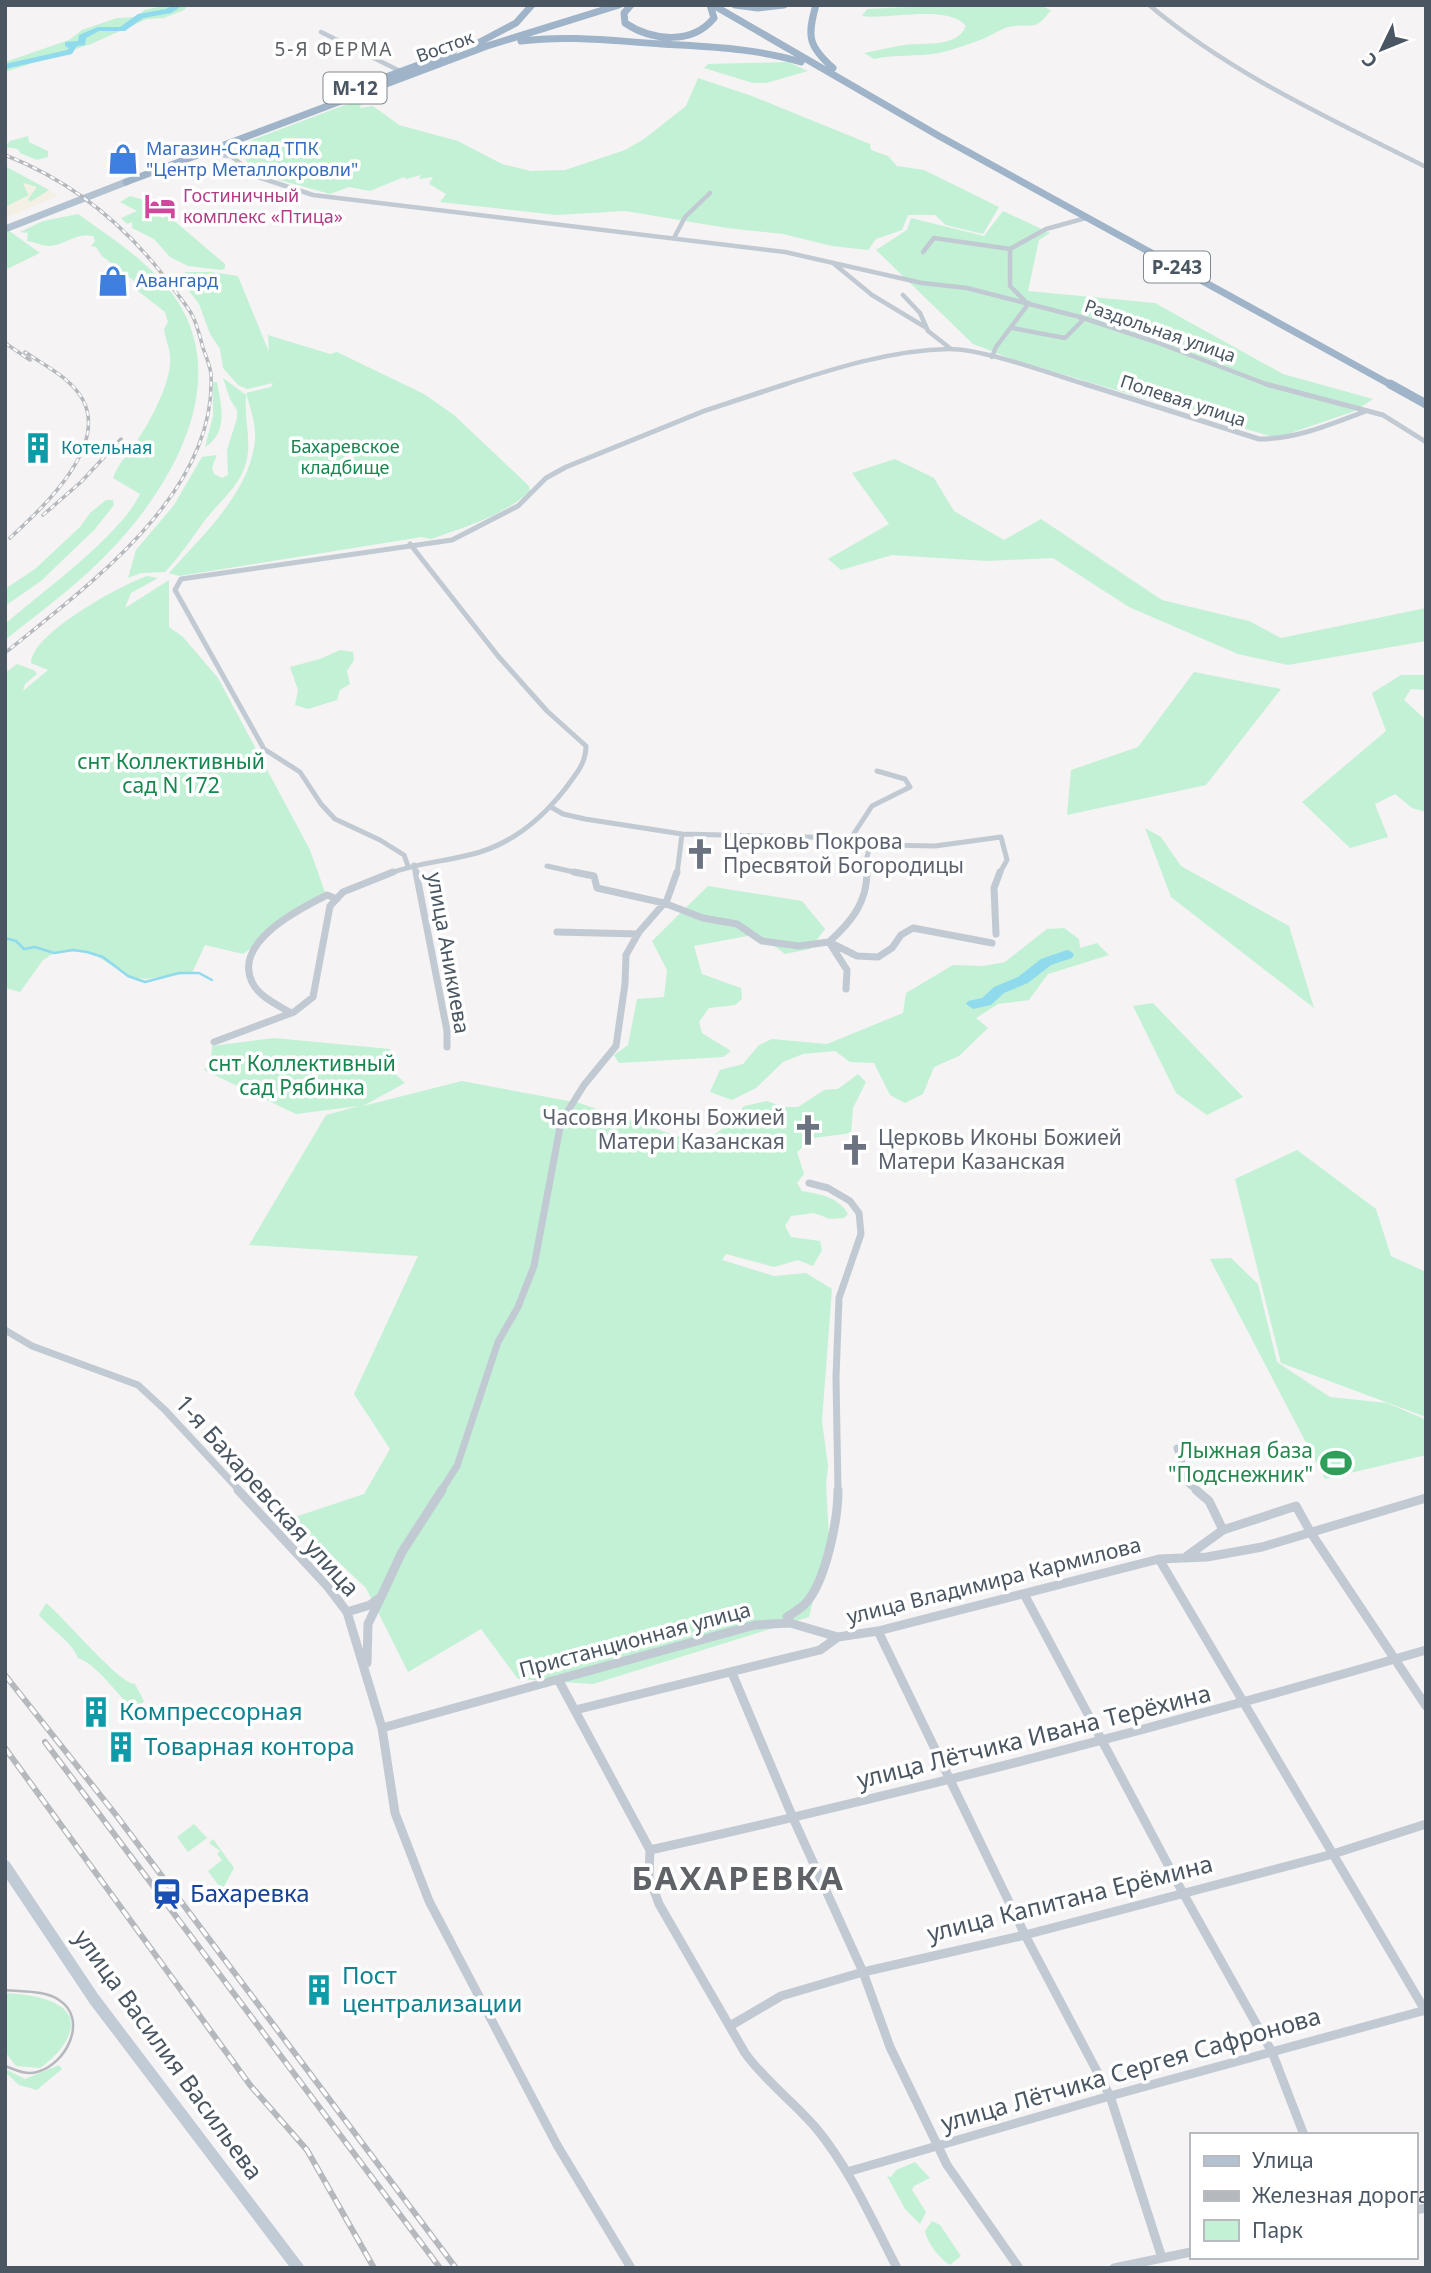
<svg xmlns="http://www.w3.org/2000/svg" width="1431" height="2273" font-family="'Noto Sans',sans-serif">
<rect width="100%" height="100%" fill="#f5f3f3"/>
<!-- green -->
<path fill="#c3f1d5" d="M167,5H188L184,10L164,18L147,19L91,44L5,72V62L69,40L82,30L117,18L137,17L144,10Z
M949,5H1039L1051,10C1033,34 1031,22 1009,27C999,29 990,37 980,40C967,45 952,50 939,53C917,57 895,54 874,59L864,53C876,51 887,48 898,46C919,41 957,50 966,26C948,4 889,20 862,16L867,9Z
M788,62L808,71L766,83H753L704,68L708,64Z
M698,78L752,96L870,144L871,150L888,156L897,166L924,170L999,207L983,234L946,225L935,215H908L902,230L876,239L868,250L832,246L783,234L727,228L625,211L556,215L440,202L446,194L429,184L433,177L419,179L421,175L406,179L404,177L370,191L349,187L330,194L269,177L248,163L238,149L247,142L358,100L361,104L360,108L373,106L399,125L458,141L502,164L531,171L565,170L625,150L644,139L686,106Z
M28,136L29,142L48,151V157L37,160L20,153L18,149L5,147L10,141Z
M5,166L49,190L48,192L29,203L28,199L36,187L23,183L29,195L5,207Z
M130,196L141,199L162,218L167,216L172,219L225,264V268L222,270L188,266L170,257L154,239L132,228V222L127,224L121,218L137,211L120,202Z
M1003,211L1050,233L1039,240L1028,291L1155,303L1283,374L1373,399L1355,411L1276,438L1012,359L973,344L876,250L907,230L911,218L984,236Z
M78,214C113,239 154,265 178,302C232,387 168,492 107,554C76,586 40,612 5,640V624C42,592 121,535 140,494L113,478C118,463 129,454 137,441C151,420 173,380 170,355C169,346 165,338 164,329L168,322L165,312L138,291L134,281L102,256L96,247L91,246L95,241L93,236C76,232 66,245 49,246C42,246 35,242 27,241L28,233L20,232L43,221Z
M8,230L40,253L5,270V231Z
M186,272H211L238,276L269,352L268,335L330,354L337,352L424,394L454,415L529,486L530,491C503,516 465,527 431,539L422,537L179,576L169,573C201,537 246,496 254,447C258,429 251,411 246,393L271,387L273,383L247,389L238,385L223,368L220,349L210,334L199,304L180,279L181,275Z
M223,378L246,395V399C244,419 252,441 246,463C240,486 219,502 205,520C192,538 181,555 165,572L141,573L128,578L136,550L174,505L202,457L217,455L212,467L214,474L222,478L228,475L227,450L237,418V410L230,399Z
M213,382H217C221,404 229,433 205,447L213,416Z
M895,459L934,478L954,511L1004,540L1041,519L1162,600L1249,621L1281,638L1426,608V641L1288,665L1238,654L1129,607L1053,558L987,561L892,555L841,570L828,559L889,524L852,473Z
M106,500H113L114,505L95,529L41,581L5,606V589L35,569L80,527L90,513Z
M147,576L158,578L131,593L125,608L169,580V627L183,637L218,678L310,850L325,892L243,954L205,945L192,973L145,979L130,977L92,953L74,950L54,953L43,960L20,992L5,988V673L17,664L34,670L37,674L25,684L23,691L48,670L31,663C32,633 121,585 147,576Z
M340,650L353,652L354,660L347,671L350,684L340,690L337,700L308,709L295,705L298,690L290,667L320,659Z
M1194,672L1281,689L1206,785L1067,815L1071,770L1138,747Z
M1401,675H1426V690L1411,689L1404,700L1426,720V812L1412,808L1395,794L1375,804L1388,837L1350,848L1302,802L1386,731L1372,693Z
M1145,828L1161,837L1181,866L1289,926L1314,1008L1171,897Z
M708,886L802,901L825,929L810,949L785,954L758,934L694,946L702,974L741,988L742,999L735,1005L709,1008L699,1022L702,1033L731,1051L723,1057L619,1063L614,1055L628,1045L637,999L664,997L667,970L652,941Z
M1064,928L1079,939L1080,948L1097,943L1109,955L1048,974L1029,1000L998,1004L976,1018L988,1028L959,1056L934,1067L923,1094L905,1103L890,1095L874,1063L850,1062L835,1051L803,1054L783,1062L756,1088L732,1100L710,1092L720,1070L743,1064L759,1045L772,1039L827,1044L903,1013L906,993L953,965L983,966L1005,962L1047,929Z
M1153,1003L1243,1097L1207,1115L1176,1093L1133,1006Z
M274,1038L390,1049L389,1068L405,1083L363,1106L462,1081L579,1103L701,1144L729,1124L744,1106L767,1101L783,1107H798L824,1090L838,1089L858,1074L866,1082L853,1108L851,1133L814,1138L797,1152L804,1174L797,1183L802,1191C819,1194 839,1197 848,1214L844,1218L830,1219L814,1213L791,1216L785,1226L791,1237L820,1241L822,1250L813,1266L798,1260L774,1267L726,1254L722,1260L774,1276L806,1273L832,1289L822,1421L828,1466L826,1485L829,1537L809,1617L593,1684L518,1679L481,1629L408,1672L366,1588L292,1518L364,1494L390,1449L354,1394L418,1256L249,1245L326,1115L359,1106L296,1114L204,1070L211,1061L212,1046Z
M1297,1150L1376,1209L1391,1256L1426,1272V1417L1281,1363L1235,1179Z
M1231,1258L1258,1284L1277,1362L1330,1397L1387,1403L1422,1418L1426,1421V1455L1325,1479L1210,1259Z
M46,1603C65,1618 119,1684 135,1684L144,1701L136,1712C119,1697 97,1664 78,1658C73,1643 51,1629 39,1615Z
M194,1824L207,1838L188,1852L177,1837Z
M213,1839L234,1868L222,1890L208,1871L222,1860L217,1854L220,1851L209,1843Z
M5,1993C22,1994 45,1996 60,2006C87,2024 58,2056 40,2068L16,2066L5,2052Z
M59,2065L62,2069L37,2090L19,2085L5,2072V2069L25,2079Z
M915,2162L930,2178L914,2186L912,2190L926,2212L920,2224L905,2209L887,2176L891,2177L896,2170Z
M932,2221L940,2225L961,2256L950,2265C940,2259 927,2243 925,2231Z"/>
<!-- sand -->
<path fill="#f5f0e5" d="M23,183L37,187L28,199L30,202L49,190L58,196L5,218V207L29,196Z"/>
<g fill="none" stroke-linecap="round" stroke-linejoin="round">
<!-- stream -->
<path stroke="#90daee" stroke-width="2.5" d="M5,938L16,941L24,949L35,947L54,953L73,950L87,952L103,957L128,976L145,982L179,973H199L212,980"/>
<!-- river -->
<path fill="#90daee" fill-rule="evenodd" d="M173,5H183L171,13L143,18L125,31H99L86,38L85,45L77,46L72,54L5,69V64L67,50L69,48L65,46V42L78,41L79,35L98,27H120L138,14L166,9Z
M1067,950L1072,952L1074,955L1072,958L1051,965L1028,983L1004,993L991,1005L973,1009L966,1004L968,1001L982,998L994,987L1018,977L1041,959Z"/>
<!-- minor-far3 -->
<path stroke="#c1cad2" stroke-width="4.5" d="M1149,5C1233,75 1329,118 1426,167
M321,32L400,71
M205,154L231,156L258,177L313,195L785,252L922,283L967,288L1080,317L1156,342L1271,386
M674,238L685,217L710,193
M923,252L934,238L1010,249
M833,263L872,295L925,327
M903,295L920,313L928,331L951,349
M1025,301L1010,286V249L1046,229L1086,218
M1012,328L1065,338L1082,321L1080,317
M992,357L996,347L1029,303
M780,386C835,368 892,350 949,349C985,349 1054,375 1091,386"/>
<!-- minor-far2 -->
<path stroke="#c1cad2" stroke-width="5" d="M1085,384L1259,439C1297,439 1331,424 1366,411
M1266,384L1383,415L1426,442
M551,807L563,814L585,819L682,834L851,838L887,845L935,846L1001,837L1007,860L999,874
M851,838L872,806L910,787L905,779L877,771
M414,865L416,874
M408,866L404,855L380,840L335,819L321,804L300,772L264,749L175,590L181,579L452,540L518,506L546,478L566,467L704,411L786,384
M547,866L583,874
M389,874C415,863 442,862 469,855C509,846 540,821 565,789C575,775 586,764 586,746L547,711L498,656L410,544
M677,874L682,834
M867,874V857L871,842"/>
<!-- minor-far1 -->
<path stroke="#c1cad2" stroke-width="7" d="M416,872L447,1031V1047
M574,872L594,876L597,888L664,903L703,918L737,924L762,941L799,946L829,942L857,956L878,957L892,948L901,935L913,928L992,943
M557,932L638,934
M996,934L994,888L1000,872
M846,989L847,970L829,942C851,922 867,903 867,872
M291,1013C278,1005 259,997 252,982C233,942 299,909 327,895L337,899
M214,1042L294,1012L313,997L330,906L343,892L393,872
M809,1183L828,1188L850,1201L859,1213L861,1234L839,1298L836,1377L838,1491
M5,1330L32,1346L138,1385L165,1410L240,1491
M1177,1448L1189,1484L1198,1491
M441,1491L457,1466L498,1342L518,1307L534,1266L561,1122L584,1085L616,1046L625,984L626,955L639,932L667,900L677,872"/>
<!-- minor -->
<path stroke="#c1cad2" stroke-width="9" d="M238,1490L328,1587L347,1612L382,1728L395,1813L429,1901L557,2145L631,2268
M1196,1490L1209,1501L1223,1530
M1187,1556L1223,1530L1296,1506L1311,1533L1426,1706
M1159,1559L1426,2012
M1024,1594L1183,1893L1272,2052L1304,2135
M347,1612L370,1605L381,1597L402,1552L442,1490
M790,1623L787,1617C793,1613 800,1609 805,1604C826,1582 838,1519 838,1490
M878,1631L1025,1935L1110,2096L1162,2258
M367,1663L368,1624L381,1597
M732,1673L793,1818L863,1972L890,2047L947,2165L1019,2268
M559,1681L650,1850L649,1877L659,1904L745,2053C765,2081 793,2101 816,2128C850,2169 872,2220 897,2268
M575,1710L820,1650L838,1637L878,1631L1159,1559L1207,1557L1262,1547L1426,1498
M382,1728L755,1625L790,1623L838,1637
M650,1850C911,1792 1170,1725 1426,1650
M730,2026L781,1996L863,1972L1025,1935L1333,1854L1426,1824
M847,2172L1110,2096L1426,2010
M1415,2210L1426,2208
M1114,2268L1191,2252"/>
<!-- secondary -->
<path stroke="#c1cbd6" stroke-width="12" d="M5,1866L94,1999L298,2268"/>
<!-- primary -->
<path stroke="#b3c2d1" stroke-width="7" d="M5,229L126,182"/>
<!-- trunk-far1 -->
<path stroke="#9fb4c9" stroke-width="7" d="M631,5L624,13L625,23C652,41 692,45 714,18L710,5
M713,5L939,136L1393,386
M735,5L758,8L784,5
M816,5C807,36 808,46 833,68
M521,41C568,35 614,41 662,44C709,47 755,48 801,62
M478,43L516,23L532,5
M327,99L453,52
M126,182L487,46L619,5"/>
<!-- trunk -->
<path stroke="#9fb4c9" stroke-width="9" d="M1390,384L1426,404"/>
<!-- tram -->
<path stroke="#b5b8bd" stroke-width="2.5" d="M5,1990C22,1992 45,1990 59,2000C89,2019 66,2065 37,2072C25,2075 16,2070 5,2066"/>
<defs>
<path id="rail-far1" d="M5,155C69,180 121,221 163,275C172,288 183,300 191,313C197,323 200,337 203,348C206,356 210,366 211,374C217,494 88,585 5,653
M5,343L30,360
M43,515L81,482L121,439
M10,538C42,508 108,448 83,400C71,378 44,365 25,352"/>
<path id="rail" d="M5,1675L116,1815L456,2268
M45,1742L440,2268
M5,1748L250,2085L307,2150L374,2268"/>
</defs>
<!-- rail-far1 casing -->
<use href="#rail-far1" stroke="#b5b8bd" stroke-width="3.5"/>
<!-- rail casing -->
<use href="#rail" stroke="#b5b8bd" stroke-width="6"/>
<!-- rail-far1 -->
<use href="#rail-far1" stroke="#fff" stroke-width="2" stroke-dasharray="5" stroke-linecap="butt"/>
<!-- rail -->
<use href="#rail" stroke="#fff" stroke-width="3.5" stroke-dasharray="10" stroke-linecap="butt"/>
</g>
<!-- icons -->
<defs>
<symbol id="shop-bare" viewBox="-9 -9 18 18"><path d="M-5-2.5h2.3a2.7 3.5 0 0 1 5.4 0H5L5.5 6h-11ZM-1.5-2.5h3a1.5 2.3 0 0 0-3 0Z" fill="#3f7fe0" stroke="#fff" stroke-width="2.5" paint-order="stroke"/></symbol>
<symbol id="hotel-bare" viewBox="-9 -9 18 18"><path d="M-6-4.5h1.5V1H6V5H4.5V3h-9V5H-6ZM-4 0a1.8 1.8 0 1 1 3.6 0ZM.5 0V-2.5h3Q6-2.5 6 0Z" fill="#d1479c" stroke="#fff" stroke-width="2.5" paint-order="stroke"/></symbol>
<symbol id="building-bare" viewBox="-9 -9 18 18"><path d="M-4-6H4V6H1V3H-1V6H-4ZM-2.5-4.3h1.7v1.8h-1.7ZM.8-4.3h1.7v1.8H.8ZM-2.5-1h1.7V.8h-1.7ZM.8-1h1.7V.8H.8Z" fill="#0f9aa8" stroke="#fff" stroke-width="2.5" paint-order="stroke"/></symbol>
<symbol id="church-bare" viewBox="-9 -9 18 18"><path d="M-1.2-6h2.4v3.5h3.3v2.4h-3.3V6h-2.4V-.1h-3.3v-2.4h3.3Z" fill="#6b7280" stroke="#fff" stroke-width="2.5" paint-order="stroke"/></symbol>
<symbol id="stadium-bare" viewBox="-9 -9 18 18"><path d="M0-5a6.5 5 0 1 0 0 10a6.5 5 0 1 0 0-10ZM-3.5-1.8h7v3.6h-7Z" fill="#2e9e5b" stroke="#fff" stroke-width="2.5" paint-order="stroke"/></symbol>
<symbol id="station-bare" viewBox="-9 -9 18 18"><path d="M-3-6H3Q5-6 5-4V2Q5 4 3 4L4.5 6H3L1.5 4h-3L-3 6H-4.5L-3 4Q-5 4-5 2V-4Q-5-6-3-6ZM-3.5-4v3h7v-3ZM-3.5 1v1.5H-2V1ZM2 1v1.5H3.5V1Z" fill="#1a4fb4" stroke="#fff" stroke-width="2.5" paint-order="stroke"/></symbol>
</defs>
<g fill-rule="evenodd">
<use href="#shop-bare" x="101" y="137" width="44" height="44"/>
<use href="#hotel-bare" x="138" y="184" width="44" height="44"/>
<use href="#shop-bare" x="91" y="259" width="44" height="44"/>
<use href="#building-bare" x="16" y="426" width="44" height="44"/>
<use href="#church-bare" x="678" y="832" width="44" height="44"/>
<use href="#church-bare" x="786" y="1108" width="44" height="44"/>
<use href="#church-bare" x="833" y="1128" width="44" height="44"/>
<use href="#stadium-bare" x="1314" y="1441" width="44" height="44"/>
<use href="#building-bare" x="74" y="1690" width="44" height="44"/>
<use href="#building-bare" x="99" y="1725" width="44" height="44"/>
<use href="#station-bare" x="145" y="1872" width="44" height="44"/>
<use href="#building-bare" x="297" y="1968" width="44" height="44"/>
</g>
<g text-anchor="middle" stroke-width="7" stroke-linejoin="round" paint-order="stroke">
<!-- far-street labels -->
<g font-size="18" fill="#4a5661" stroke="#fff">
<text transform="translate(445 47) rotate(-20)" y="6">Восток</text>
<text transform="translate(1160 331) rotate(19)" y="6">Раздольная улица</text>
<text transform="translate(1183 401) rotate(18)" y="6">Полевая улица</text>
</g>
<!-- far-shop labels -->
<g font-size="18" fill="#366cbe" stroke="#fff" text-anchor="start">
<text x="146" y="155">Магазин-Склад ТПК<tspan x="146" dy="21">"Центр Металлокровли"</tspan></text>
<text x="136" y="287">Авангард</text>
</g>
<!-- far-hotel labels -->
<g font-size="18" fill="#b23c85" stroke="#fff" text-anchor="start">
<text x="183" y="202">Гостиничный<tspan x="183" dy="21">комплекс «Птица»</tspan></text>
</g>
<!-- far-park labels -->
<g font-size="18" fill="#17864f" stroke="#fff">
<text x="345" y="453">Бахаревское<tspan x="345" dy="21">кладбище</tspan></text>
</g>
<!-- far-culture labels -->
<g font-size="18" fill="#0d838f" stroke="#fff" text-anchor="start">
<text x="61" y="454">Котельная</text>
</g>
<!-- far-neighbourhood labels -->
<g font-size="19" letter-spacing="2" fill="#5f6368" stroke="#fff">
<text x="334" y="56">5-Я ФЕРМА</text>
</g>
<!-- shield labels -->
<g fill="#fff" stroke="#808990" stroke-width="2">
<rect x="323.5" y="72.5" width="63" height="31" rx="5"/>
<rect x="1144" y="251.5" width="66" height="31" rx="5"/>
</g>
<g font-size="19" font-weight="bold" fill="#4a5661">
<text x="355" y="95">М-12</text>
<text x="1177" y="274">Р-243</text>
</g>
<!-- park labels -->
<g font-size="21" fill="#17864f" stroke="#fff">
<text x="171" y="769">снт Коллективный<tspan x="171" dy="24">сад N 172</tspan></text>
<text x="302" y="1071">снт Коллективный<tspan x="302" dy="24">сад Рябинка</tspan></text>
</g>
<!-- worship labels -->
<g font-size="21" fill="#5b616d" stroke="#fff" text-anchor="start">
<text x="723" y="849">Церковь Покрова<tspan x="723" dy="24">Пресвятой Богородицы</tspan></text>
<text x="785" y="1125" text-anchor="end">Часовня Иконы Божией<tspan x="785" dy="24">Матери Казанская</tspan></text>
<text x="878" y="1145">Церковь Иконы Божией<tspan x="878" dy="24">Матери Казанская</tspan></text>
</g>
<!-- street labels -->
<g font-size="21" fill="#4a5661" stroke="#fff">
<text transform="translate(448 953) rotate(80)" y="7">улица Аникиева</text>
<text transform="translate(994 1581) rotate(-14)" y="7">улица Владимира Кармилова</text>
<text transform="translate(635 1640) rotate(-15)" y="7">Пристанционная улица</text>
</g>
<!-- leisure labels -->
<g font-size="21" fill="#27864d" stroke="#fff" text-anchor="end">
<text x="1313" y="1458">Лыжная база<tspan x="1313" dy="24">"Подснежник"</tspan></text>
</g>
<!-- near-street labels -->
<g font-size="24" fill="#4a5661" stroke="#fff">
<text transform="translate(267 1496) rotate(48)" y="8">1-я Бахаревская улица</text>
<text transform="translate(1034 1737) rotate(-14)" y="8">улица Лётчика Ивана Терёхина</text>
<text transform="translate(1070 1899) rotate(-14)" y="8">улица Капитана Ерёмина</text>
<text transform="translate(168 2055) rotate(54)" y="8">улица Василия Васильева</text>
<text transform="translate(1131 2070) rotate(-16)" y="8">улица Лётчика Сергея Сафронова</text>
</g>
<!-- near-culture labels -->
<g font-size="24" fill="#0d838f" stroke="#fff" text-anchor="start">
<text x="119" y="1720">Компрессорная</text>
<text x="144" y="1755">Товарная контора</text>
<text x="342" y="1984">Пост<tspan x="342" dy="28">централизации</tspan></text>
</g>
<!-- near-transit labels -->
<g font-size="24" fill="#164399" stroke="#fff" text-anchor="start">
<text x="190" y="1902">Бахаревка</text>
</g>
<!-- near-district labels -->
<g font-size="33" font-weight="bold" letter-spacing="2" fill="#5f6368" stroke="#fff">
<text x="738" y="1890">БАХАРЕВКА</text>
</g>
</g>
<!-- border -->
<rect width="1431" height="2273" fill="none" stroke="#4a5661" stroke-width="14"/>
<!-- legend -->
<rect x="1190" y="2133" width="228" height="126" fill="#ffffff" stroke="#b7bbc0" stroke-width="2"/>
<rect x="1204" y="2156" width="35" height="10" fill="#b3c2d1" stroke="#b7bbc0" stroke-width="2"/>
<text x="1252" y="2168" font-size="21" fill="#4a5661">Улица</text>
<rect x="1204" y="2191" width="35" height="10" fill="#b5b8bd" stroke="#b7bbc0" stroke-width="2"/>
<text x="1252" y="2203" font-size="21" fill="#4a5661">Железная дорога</text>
<rect x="1204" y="2220" width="35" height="21" fill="#c3f1d5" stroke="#b7bbc0" stroke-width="2"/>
<text x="1252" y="2238" font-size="21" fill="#4a5661">Парк</text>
<!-- north arrow -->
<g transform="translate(1382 49) rotate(227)" stroke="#ffffff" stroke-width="5" paint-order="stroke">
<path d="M0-5L12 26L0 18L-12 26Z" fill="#4a5661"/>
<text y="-10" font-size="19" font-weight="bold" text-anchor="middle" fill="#4a5661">С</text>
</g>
</svg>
